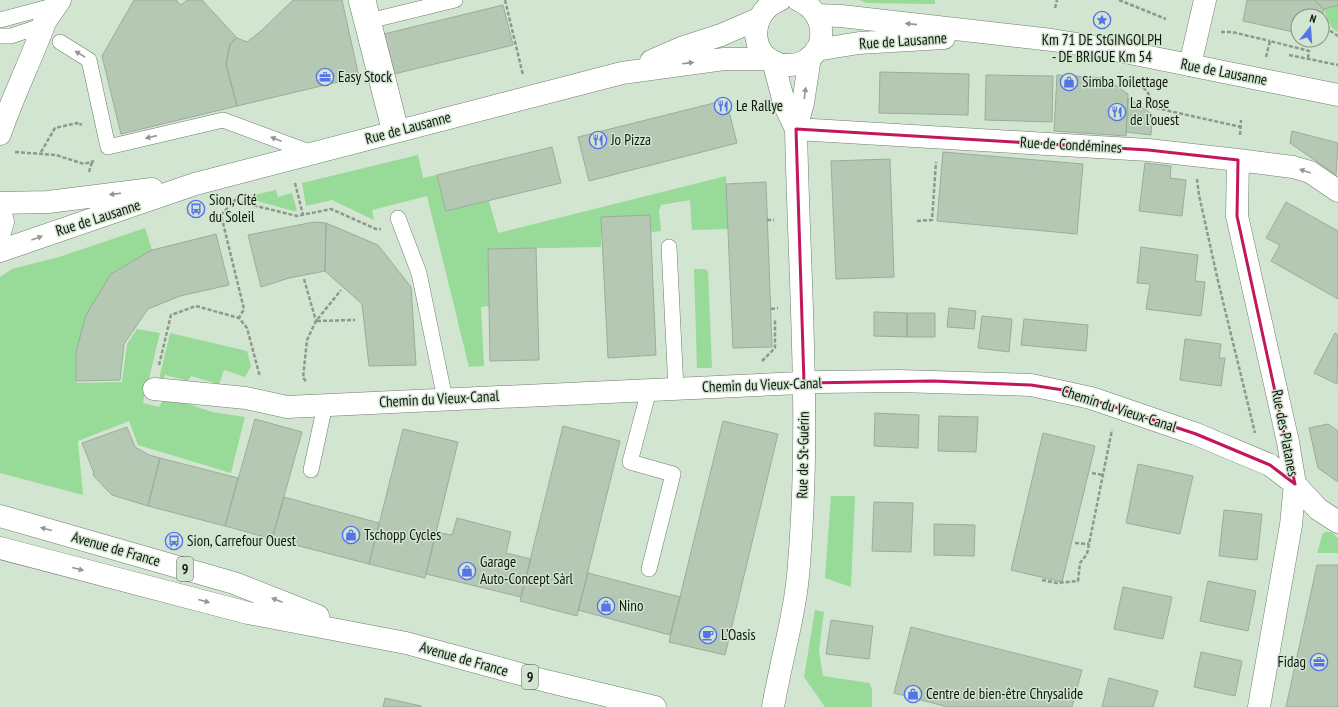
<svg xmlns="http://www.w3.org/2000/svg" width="1338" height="707" font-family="'PT Sans Narrow',sans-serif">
<rect width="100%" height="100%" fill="#d2e5d0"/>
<!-- green -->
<path fill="#98da97" d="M859,0H935V4L867,3Z
M1338,5V32C1329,28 1327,18 1324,9Z
M418,155L423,178L437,175L446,211L489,201L498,233L726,176L728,229L692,230L690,200L661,205L659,211L661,231L651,232L650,215L601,217V247L488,249L489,306L481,307L484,366L469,367L427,196L372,210L374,220L332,200L306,206L302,183Z
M276,190L278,197L292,193L297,211H293L250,199L249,196Z
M145,228L152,250L111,274L76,352V383L122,382L127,344L137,329L160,333L143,403L159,407L165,396L212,412L245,417L231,473L138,445L129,421L78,441L83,495L0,473V277L12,269L59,257Z
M694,269H705L708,271L712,368H697Z
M170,333L247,351L251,366L245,377L224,370L219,384L191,376L188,381L165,375L163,380L159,379Z
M831,496H855L851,587L825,578Z
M1326,532H1331L1338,538V553H1317L1323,533Z
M815,610L824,612L819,651L823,676L869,683L872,689V707H825L804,677Z"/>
<!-- building -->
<path fill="#b5c8b4" stroke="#9aad99" d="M134,0H176L181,5L187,0H202L237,38L230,44L226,64L237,106L121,134L102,56Z
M293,0H342L359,77L237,106L226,64L230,44L237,38L247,42L261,31Z
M1247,0H1314L1324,9L1322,16H1298V33L1243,21Z
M1314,0H1338V5L1324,9Z
M503,5L513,45L394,74L384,34Z
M880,72L969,74L968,115L879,113Z
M986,75L1053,76L1052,122L985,120Z
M1057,75L1105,78L1128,94L1126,136L1054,131Z
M1128,98L1152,114L1151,135L1126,132Z
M726,100L737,143L589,181L578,137Z
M1292,131L1338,143L1336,175L1290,143Z
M552,147L561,183L446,211L437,175Z
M943,152L1083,164L1077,234L937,221Z
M890,159L894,277L836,279L831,161Z
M1145,163L1171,166L1170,178L1186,180L1182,216L1139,211Z
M766,182L772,347L733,348L726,184Z
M1286,202L1338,231V299L1271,261L1280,245L1266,238Z
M650,215L656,355L608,358L601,217Z
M314,222L326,223L325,271L289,278L261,287L248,235Z
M326,223L378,245L411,287L416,365L369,366L362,304L325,271Z
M216,234L229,285L180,296L148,309L124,344L120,380L76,381V352L86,315L111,274L152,250Z
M1141,247L1198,255L1195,281L1205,282L1201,316L1146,309L1150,284L1137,283Z
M536,248L539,360L490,361L488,249Z
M949,308L976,311L974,329L947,327Z
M874,312L907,313V337L874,336Z
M907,313H935V337H907Z
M982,316L1012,319L1009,352L978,348Z
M1024,319L1088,325L1086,351L1021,345Z
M1335,333L1338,335L1337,384L1314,373Z
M1185,339L1221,344L1219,358H1225L1221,386L1180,380Z
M875,413L919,415L918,448L874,446Z
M939,416L978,417L976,452L938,451Z
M255,419L302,432L272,539L225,526Z
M723,421L778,434L725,655L669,642Z
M1328,424L1338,431V482L1318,468L1309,428Z
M563,426L620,441L577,616L520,601Z
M127,427L135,447L149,455L160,458L148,506L112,495L103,486L93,475L94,473L82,443Z
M403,429L458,442L425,578L369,564Z
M1043,433L1095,446L1062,582L1011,570Z
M160,458L238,478L225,526L148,506Z
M1138,464L1193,476L1180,534L1126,523Z
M284,497L379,523L369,564L272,539Z
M874,502L913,503L911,552L872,551Z
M1224,510L1262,514L1257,560L1219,556Z
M457,518L511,532L506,553L531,559L521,597L426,574L436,532L452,535Z
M934,524L975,525L974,556L934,555Z
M1317,565H1338V707H1286Z
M588,573L680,597L670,635L578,610Z
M1208,581L1256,591L1248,631L1200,621Z
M1123,587L1172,597L1163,639L1114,629Z
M831,620L873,626L869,659L826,654Z
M911,627L1082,670L1072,707H948L894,693Z
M1201,652L1242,661L1235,696L1194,687Z
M1109,678L1158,691L1153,707H1102Z
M385,698L421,706V707H383Z"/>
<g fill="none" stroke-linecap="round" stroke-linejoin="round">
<defs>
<path id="lane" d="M356,0L390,133
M368,0L401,130
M0,20L56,5
M373,20L455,0
M0,36H11L44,25
M60,42L89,60L108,147L223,120L312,153
M398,218L419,273L445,399
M669,247L676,389
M649,390L630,462L673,474L649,569
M311,470L325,405"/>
<path id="street" d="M773,61L785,106L796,129
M1190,65L1205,0
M796,129L1148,150L1238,160L1293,167L1310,172L1338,191
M1238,160L1237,216L1288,442L1295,484L1291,525L1259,707
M154,389L246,398L287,407L821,382L898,381L1031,385L1091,398L1196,434L1270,465L1295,484L1318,509L1338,522
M773,707C781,660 796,612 799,564C811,420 799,274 796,129L803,103L810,57"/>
<path id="secondary" d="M780,0C743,14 751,68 791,65C829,62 831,13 798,0
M817,15L841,16L1052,40L1115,50L1338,95
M36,35L60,0
M816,50L859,43L944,38
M651,61L681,48L721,35L758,19
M0,134C13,96 30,62 44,25
M0,203L48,202L152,189
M0,210L3,222L0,232
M0,251L195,184L622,73L724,59H769"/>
<path id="primary" d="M0,516L234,583L318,616
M0,548L248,613L406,643L546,681L655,707"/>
</defs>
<!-- lane casing -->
<use href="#lane" stroke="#6d7e6c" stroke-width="16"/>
<!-- street casing -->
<use href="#street" stroke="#6d7e6c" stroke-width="23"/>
<!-- secondary casing -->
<use href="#secondary" stroke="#6d7e6c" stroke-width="23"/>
<!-- primary casing -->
<use href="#primary" stroke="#6d7e6c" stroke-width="23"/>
<!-- path -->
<path stroke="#8b9a8a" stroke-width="2.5" stroke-dasharray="4 2" stroke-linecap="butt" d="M505,0L523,75
M1119,0L1166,19
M1055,8L1057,0
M1325,20L1329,30L1338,36
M1221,32H1232L1270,41
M1289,55L1338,65
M1266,57L1270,41L1309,51L1308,58
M1134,80L1147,91L1156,108L1241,127
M1240,135L1241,120
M15,152L56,155L84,164L94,161
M41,152L55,128L77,123L78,125L82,124
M89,172L92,162
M1197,179L1199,195L1218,281L1255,433
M295,183L303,215
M236,199L221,215L244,309L239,318
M236,201L297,216L331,209L376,229H381
M767,220H774
M917,221L932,220L936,162
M304,279L316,321
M771,309L778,308
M317,321L355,320
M762,361L775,348V320
M159,365L171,315L196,306L239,318L247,328L260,377
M306,381L303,378L307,340L316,321L341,290
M1092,473L1103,475
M1075,543L1089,544
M1042,580L1057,583L1078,581L1080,563L1087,554L1089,544L1112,430"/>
<!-- lane -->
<use href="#lane" stroke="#fff" stroke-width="15"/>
<!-- street -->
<use href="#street" stroke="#fff" stroke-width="22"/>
<!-- secondary -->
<use href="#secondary" stroke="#fff" stroke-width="22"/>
<!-- primary -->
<use href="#primary" stroke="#fff" stroke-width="22"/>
</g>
<!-- one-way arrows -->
<defs><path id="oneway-solid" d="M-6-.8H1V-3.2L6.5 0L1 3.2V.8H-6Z"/></defs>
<g fill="#939693">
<use href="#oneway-solid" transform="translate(911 24) rotate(-174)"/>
<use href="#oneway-solid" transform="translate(80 54) rotate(-149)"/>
<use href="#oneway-solid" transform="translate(688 63) rotate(-7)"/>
<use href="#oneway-solid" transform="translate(805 93) rotate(-82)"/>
<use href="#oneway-solid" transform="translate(151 137) rotate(167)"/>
<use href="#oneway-solid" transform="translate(276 139) rotate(-159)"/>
<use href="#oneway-solid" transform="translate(1305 171) rotate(-161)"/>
<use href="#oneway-solid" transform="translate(115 194) rotate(173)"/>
<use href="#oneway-solid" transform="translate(37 238) rotate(-20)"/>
<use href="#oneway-solid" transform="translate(46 529) rotate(-165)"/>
<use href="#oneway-solid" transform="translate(78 569) rotate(15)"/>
<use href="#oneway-solid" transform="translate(277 600) rotate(-159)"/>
<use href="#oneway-solid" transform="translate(204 601) rotate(15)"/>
</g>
<!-- marked area -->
<path fill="none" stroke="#c2185b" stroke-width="3" stroke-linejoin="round" d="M796,129L1148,150L1238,160L1237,216L1295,484L1270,465L1196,434L1063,390L1031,385L933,381L804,383Z"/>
<!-- icons -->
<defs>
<symbol id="sight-ring" viewBox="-11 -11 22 22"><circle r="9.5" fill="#d2e5d0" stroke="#5574e9" stroke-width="1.5"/><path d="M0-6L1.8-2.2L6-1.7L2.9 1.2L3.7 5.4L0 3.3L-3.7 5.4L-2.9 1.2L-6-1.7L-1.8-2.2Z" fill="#5574e9"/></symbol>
<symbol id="office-ring" viewBox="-11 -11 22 22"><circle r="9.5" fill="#d2e5d0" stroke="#5574e9" stroke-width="1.5"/><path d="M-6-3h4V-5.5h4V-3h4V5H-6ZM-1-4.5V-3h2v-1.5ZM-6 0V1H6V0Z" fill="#5574e9"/></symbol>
<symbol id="shop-ring" viewBox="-11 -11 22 22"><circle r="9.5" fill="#d2e5d0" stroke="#5574e9" stroke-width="1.5"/><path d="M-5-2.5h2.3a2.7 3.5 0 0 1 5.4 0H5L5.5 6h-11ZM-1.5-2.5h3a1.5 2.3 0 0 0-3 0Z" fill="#5574e9"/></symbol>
<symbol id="restaurant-ring" viewBox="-11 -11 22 22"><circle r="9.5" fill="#d2e5d0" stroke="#5574e9" stroke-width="1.5"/><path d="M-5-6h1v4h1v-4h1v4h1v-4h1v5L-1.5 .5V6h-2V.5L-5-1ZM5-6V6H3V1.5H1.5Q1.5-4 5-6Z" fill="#5574e9"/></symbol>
<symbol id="bus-ring" viewBox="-11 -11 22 22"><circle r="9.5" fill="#d2e5d0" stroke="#5574e9" stroke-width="1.5"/><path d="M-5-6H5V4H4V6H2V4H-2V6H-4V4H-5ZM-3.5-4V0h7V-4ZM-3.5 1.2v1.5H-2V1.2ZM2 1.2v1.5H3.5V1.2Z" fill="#5574e9"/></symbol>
<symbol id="cafe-ring" viewBox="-11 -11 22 22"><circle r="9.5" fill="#d2e5d0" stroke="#5574e9" stroke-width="1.5"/><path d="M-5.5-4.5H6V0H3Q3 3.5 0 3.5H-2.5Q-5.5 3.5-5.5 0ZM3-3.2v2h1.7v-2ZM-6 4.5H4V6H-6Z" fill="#5574e9"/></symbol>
</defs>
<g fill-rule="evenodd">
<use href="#sight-ring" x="1092" y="10" width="20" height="20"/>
<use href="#office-ring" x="315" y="67" width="20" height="20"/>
<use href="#shop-ring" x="1059" y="72" width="20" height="20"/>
<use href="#restaurant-ring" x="713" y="96" width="20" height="20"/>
<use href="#restaurant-ring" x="1107" y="102" width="20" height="20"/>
<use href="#restaurant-ring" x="588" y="130" width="20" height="20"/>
<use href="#bus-ring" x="186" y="199" width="20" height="20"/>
<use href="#shop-ring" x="341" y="525" width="20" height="20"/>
<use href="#bus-ring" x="164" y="531" width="20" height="20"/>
<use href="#shop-ring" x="457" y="561" width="20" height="20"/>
<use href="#shop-ring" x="596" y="596" width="20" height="20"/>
<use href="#cafe-ring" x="698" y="625" width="20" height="20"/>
<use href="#office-ring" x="1309" y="652" width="20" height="20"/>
<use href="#shop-ring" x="903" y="684" width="20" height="20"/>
</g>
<g text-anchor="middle" stroke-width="3" stroke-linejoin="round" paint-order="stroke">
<!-- shield labels -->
<g fill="#d2e5d0" stroke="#4a5449" stroke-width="1">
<rect x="177" y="557" width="16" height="24" rx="3"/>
<rect x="522" y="665" width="16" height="24" rx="3"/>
</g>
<g font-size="14" font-weight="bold" fill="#0f160f">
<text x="185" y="574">9</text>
<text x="530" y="682">9</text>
</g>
<!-- poi labels -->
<g font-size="15" fill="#0f160f" stroke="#d2e5d0" text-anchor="start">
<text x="1102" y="45" text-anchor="middle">Km 71 DE StGINGOLPH<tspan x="1102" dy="17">- DE BRIGUE Km 54</tspan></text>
<text x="338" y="82">Easy Stock</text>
<text x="1082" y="87">Simba Toilettage</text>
<text x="1130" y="108">La Rose<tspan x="1130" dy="17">de l'ouest</tspan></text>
<text x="736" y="111">Le Rallye</text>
<text x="611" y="145">Jo Pizza</text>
<text x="209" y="205">Sion, Cité<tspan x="209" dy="17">du Soleil</tspan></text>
<text x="364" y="540">Tschopp Cycles</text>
<text x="187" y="546">Sion, Carrefour Ouest</text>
<text x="480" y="567">Garage<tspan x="480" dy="17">Auto-Concept Sàrl</tspan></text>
<text x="619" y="611">Nino</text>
<text x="721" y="640">L'Oasis</text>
<text x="1306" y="667" text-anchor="end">Fidag</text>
<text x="926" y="699">Centre de bien-être Chrysalide</text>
</g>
<!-- street labels -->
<g font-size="15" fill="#0f160f" stroke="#d2e5d0">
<text transform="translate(903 41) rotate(-4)" y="5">Rue de Lausanne</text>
<text transform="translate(1224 72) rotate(11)" y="5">Rue de Lausanne</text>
<text transform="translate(408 128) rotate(-15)" y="5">Rue de Lausanne</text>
<text transform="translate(1071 145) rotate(3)" y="5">Rue de Condémines</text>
<text transform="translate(98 218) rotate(-18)" y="5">Rue de Lausanne</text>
<text transform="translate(762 385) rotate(-2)" y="5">Chemin du Vieux-Canal</text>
<text transform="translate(439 399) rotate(-3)" y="5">Chemin du Vieux-Canal</text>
<text transform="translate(1119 409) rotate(18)" y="5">Chemin du Vieux-Canal</text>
<text transform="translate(1285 433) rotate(79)" y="5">Rue des Platanes</text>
<text transform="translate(803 455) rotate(-89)" y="5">Rue de St-Guérin</text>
<text transform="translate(116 549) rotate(16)" y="5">Avenue de France</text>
<text transform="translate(464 659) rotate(16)" y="5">Avenue de France</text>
</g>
</g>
<!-- north arrow -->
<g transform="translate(1310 28) rotate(17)"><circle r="19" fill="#d2e5d0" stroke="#849283"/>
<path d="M0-3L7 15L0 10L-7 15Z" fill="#5574e9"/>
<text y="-6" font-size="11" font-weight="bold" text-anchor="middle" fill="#0f160f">N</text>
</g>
</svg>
